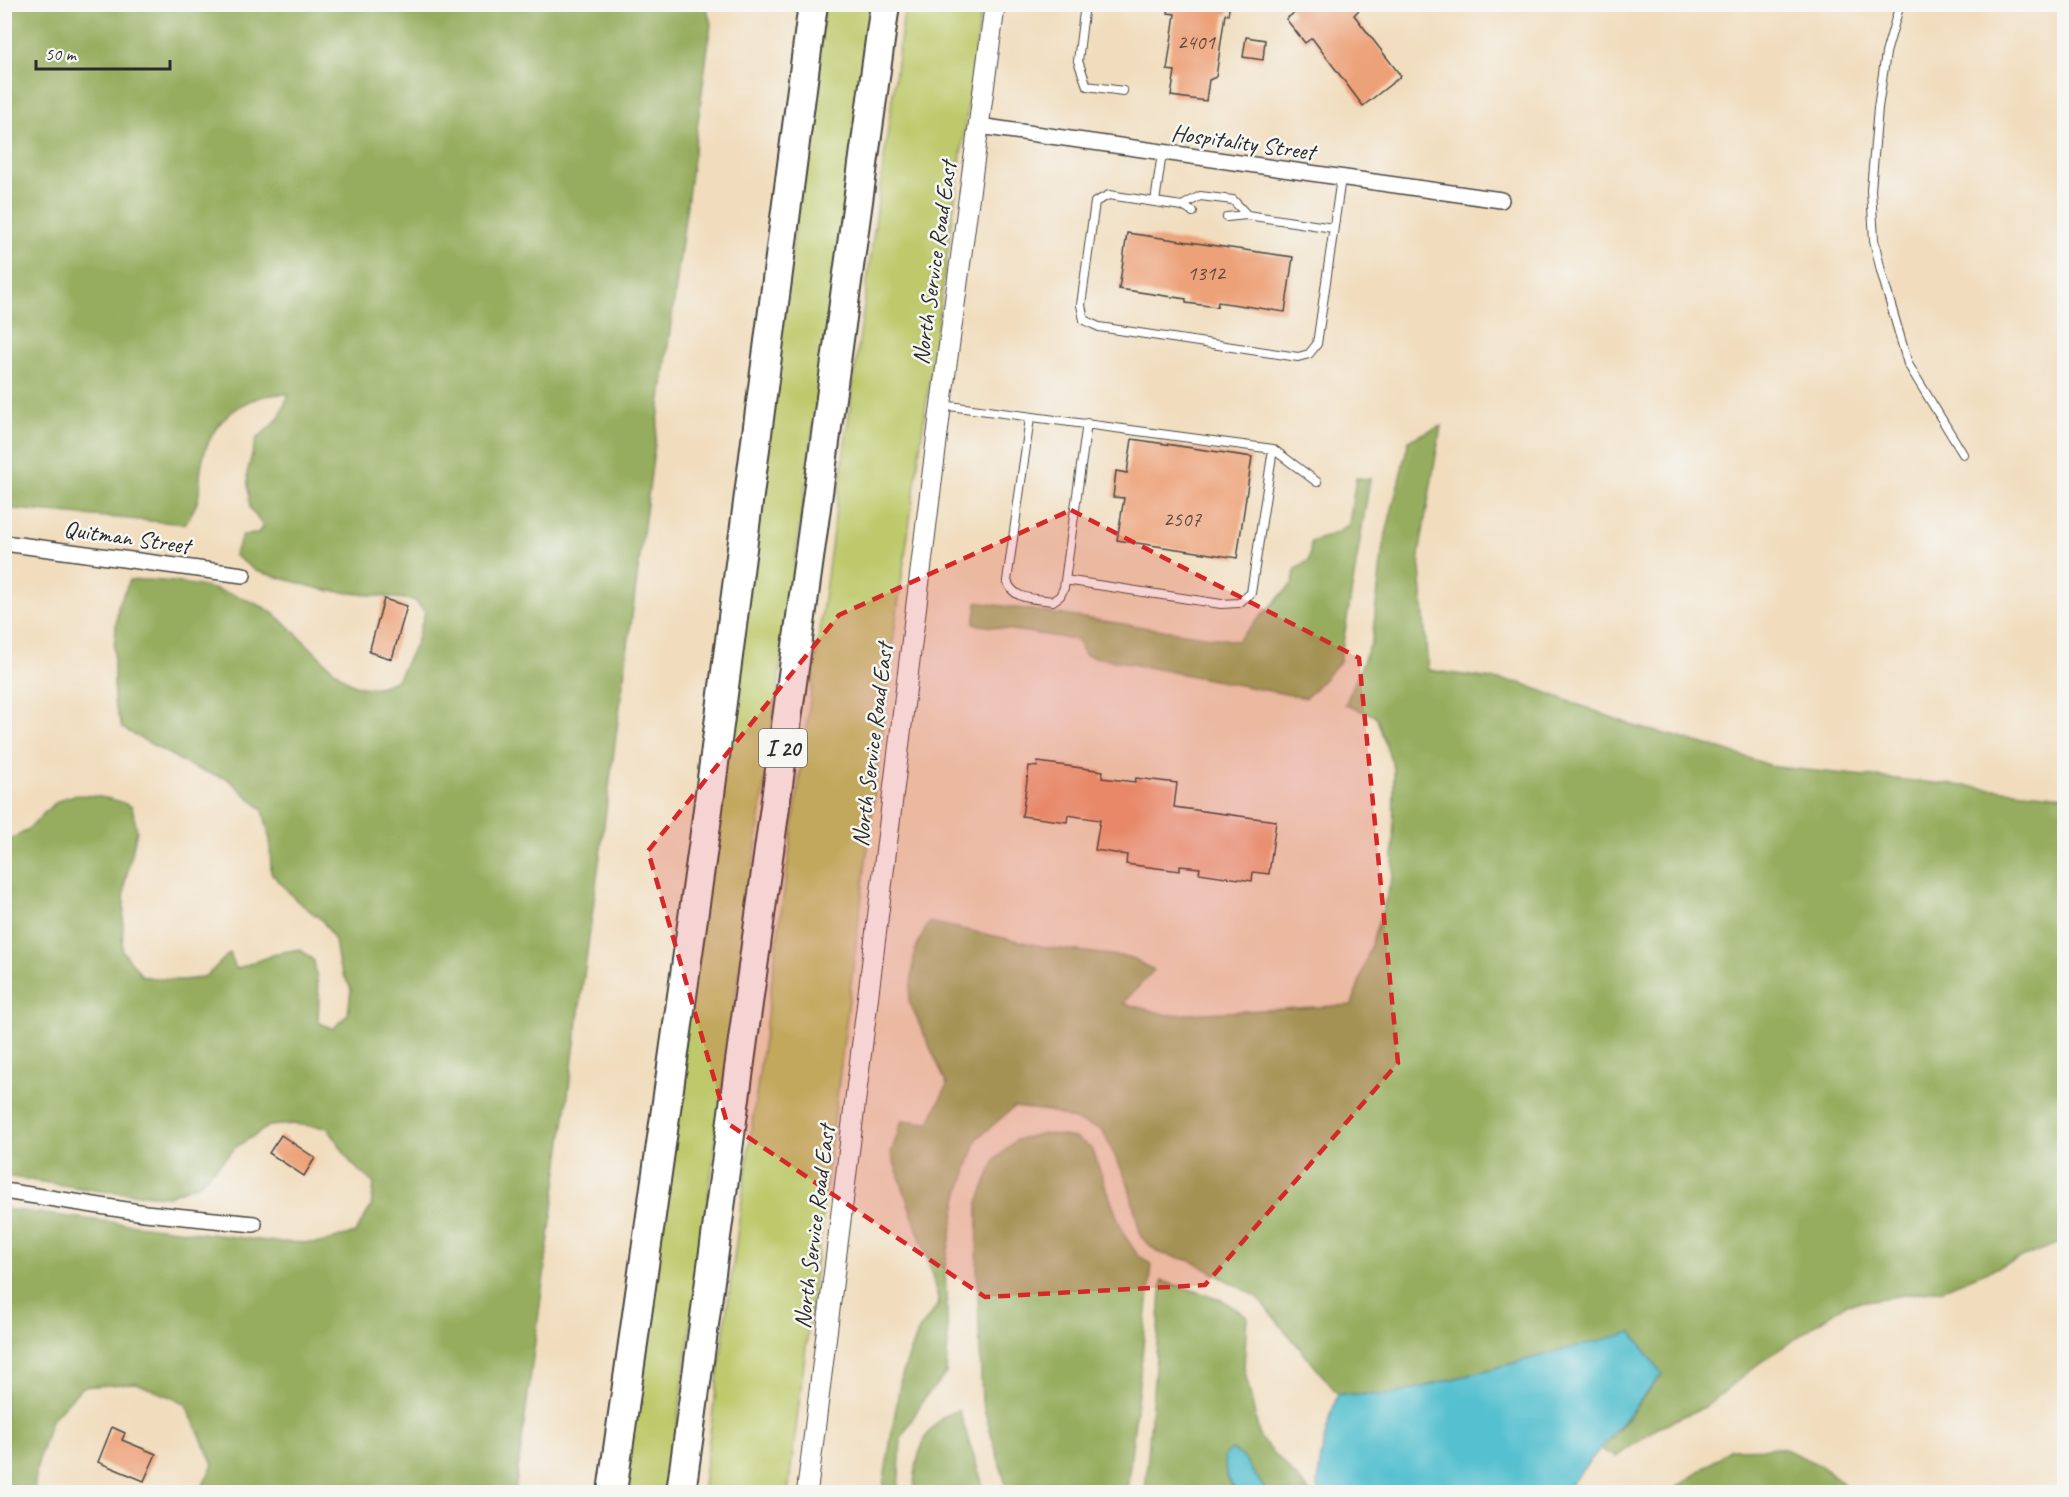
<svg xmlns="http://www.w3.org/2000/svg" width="2069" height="1497" font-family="Caveat,sans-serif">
<rect width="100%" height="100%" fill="#f6f6f2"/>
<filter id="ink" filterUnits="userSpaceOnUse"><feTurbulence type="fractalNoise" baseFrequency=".0167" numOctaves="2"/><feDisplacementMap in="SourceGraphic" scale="12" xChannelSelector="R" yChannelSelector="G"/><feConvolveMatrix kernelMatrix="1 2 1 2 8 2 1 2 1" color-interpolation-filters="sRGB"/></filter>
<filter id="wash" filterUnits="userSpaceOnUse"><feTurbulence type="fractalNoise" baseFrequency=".008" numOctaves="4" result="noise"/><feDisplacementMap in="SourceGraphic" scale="24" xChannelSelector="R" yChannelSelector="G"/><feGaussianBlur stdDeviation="1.35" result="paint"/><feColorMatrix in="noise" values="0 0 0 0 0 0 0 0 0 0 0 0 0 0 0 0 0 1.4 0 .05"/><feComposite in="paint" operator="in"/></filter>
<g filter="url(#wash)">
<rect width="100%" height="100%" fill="#f1ddbe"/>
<!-- green -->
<path fill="#bdc96b" stroke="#747a4b" stroke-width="1.5" d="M825,5H871L668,1492H622Z
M905,5H982L895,627L788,1492H702Z"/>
<!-- forest -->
<path fill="#96ad5f" stroke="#606c45" stroke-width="1.5" d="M5,4L706,5L711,24L515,1492H200L213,1464L185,1403L136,1383L82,1387L51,1420L37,1466L34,1492H5V1209L276,1242L320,1243L355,1233L371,1207L374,1184L351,1163L328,1128L294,1124L269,1126L236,1147L200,1183L168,1196L100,1191L5,1176V840C35,833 37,814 60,800C77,790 116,798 132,807L137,831L125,882L122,950L142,976C157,979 190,983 205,976C214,971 222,959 230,953L236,969L278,953L300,949L314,961L319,995L318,1022L333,1029L348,1014L351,989L339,966L335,940L322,920L297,901L271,873L270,840L263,810L228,779L196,769L122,728L114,703V648L118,606L130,580C174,579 223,587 263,607C292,622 334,679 358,686C372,690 384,686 397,680L416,643L425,612L414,600L324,590L256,571L234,555L243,535L257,534L263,526L250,508L247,473L256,440L279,418L289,394C246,392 211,419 202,462C199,474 201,487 198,499C196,508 189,516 185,524L5,508Z
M1441,426L1419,555L1428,670L1521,683L1637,727L1708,745L1776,767L2064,796V1241L1943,1289L1846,1304L1758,1364L1705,1407L1658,1427L1616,1457L1602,1450L1662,1374L1632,1333L1392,1395L1338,1394L1257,1297L1192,1261L1159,1253L1141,1237L1128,1183L1102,1130L1049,1111L1014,1107L977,1139L958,1196L945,1267L948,1341L946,1374L925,1397L901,1438L898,1492H882L901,1378L918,1332L939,1303L929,1264L891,1153L902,1120L929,1123L947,1085L909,1001L915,950L929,922L1051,948L1129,957L1154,970L1123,1003L1168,1015L1352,1005L1393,876L1394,769L1376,716L1345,705L1372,641L1383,546L1409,440Z
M1356,478L1370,479L1340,662L1306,698L1085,655L1077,640L974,624L977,602L1237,641L1293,583L1295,570L1309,560L1311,542L1336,533L1349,524Z
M1043,1133L1076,1138L1092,1149L1123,1233L1137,1254L1152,1265L1127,1492H1008L982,1402L977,1270L978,1202L995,1160L1016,1140Z
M1162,1281L1218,1298L1247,1316L1244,1367L1260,1438L1310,1492H1267L1242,1456L1226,1475L1236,1492H1145Z
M959,1410L985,1492H914C914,1459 924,1420 959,1410Z
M1783,1448L1821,1466L1854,1492H1670L1731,1449Z"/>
<!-- water -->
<path fill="#54c0cf" stroke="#40767d" stroke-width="1.5" d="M1632,1332L1662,1374L1564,1492H1318C1318,1460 1327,1424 1338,1394L1392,1395Z
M1232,1450L1242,1456L1267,1492H1236L1226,1475L1224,1456Z"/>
<g id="blocks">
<!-- building -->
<path fill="#eda178" d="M1169,4H1230L1228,15L1225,14L1216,77L1209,80L1206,101L1171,96L1175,71L1167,70L1175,14L1168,13Z
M1287,4H1357L1360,9L1354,15L1401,76L1363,106L1312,38L1305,43L1286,19L1294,13Z
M1246,37L1265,40L1263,60L1243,57Z
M1127,233L1293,257L1285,312L1218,302L1217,307L1186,303V299L1119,289Z
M1132,439L1252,457L1237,558L1117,540L1124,498L1113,497L1116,471L1127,473Z
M384,599L407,606L392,659L369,652Z
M1038,762L1103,771L1102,778L1135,782L1136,778L1177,783L1174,807L1276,821L1269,874L1253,872L1252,881L1199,873L1200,868L1180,866V871L1126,864L1127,855L1095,850L1100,820L1068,815L1067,822L1022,816L1029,766L1037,767Z
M281,1135L315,1158L304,1176L269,1153Z
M112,1427L125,1433L122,1440L156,1454L144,1481L98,1462Z"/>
</g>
</g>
<g filter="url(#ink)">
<use href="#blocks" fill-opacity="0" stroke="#494641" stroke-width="1.5"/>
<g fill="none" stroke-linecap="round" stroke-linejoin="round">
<defs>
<path id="service" d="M1085,4L1078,61L1087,86L1123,91
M1900,4L1886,53L1878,108L1871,190L1874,240L1881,271L1908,364L1963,454
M1162,153L1155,202L1109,195L1095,202L1081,305L1084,320L1099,327L1298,357L1309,354L1317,344L1341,178
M1155,202L1182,206L1193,212
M1182,206L1200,196L1233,200L1247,215
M1227,217L1247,215L1333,228
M942,405L1273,449L1317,482
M1030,418L1007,581C1014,601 1035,598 1053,601L1060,596L1064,588L1087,423
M1065,580L1221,604L1239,603L1251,593L1273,449"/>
<path id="minor" d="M979,126L1501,200
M4,543L243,575
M4,1191L145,1213L254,1224"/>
<path id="tertiary" d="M807,1492L941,405L995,4"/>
<path id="motorway" d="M612,1492L704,840L813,4
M681,1492L885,4"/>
</defs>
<!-- service casing -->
<use href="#service" stroke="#494641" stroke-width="10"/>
<!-- minor casing -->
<use href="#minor" stroke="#494641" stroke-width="18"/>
<!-- tertiary casing -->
<use href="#tertiary" stroke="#494641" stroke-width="22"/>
<!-- motorway casing -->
<use href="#motorway" stroke="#494641" stroke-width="32"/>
<!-- service -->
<use href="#service" stroke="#fff" stroke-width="8"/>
<!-- minor -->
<use href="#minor" stroke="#fff" stroke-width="15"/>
<!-- tertiary -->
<use href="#tertiary" stroke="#fff" stroke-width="20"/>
<!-- motorway -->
<use href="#motorway" stroke="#fff" stroke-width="28"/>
</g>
</g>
<!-- marked area -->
<path fill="#d62828" fill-opacity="0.2" stroke="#d62828" stroke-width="4.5" stroke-dasharray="12 8" stroke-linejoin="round" d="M1071,510L1359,658L1398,1063L1205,1285L985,1297L727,1123L648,851L839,615Z"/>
<g text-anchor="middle" stroke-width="5" stroke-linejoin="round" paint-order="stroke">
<!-- number labels -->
<g font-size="21" fill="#5c483e">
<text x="1196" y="49">2401</text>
<text x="1206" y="280">1312</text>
<text x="1182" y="526">2507</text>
</g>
<!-- shield labels -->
<rect fill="#f6f6f2" stroke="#686867" stroke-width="1.5" x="759" y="729" width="48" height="38" rx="4.5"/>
<g font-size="22" font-weight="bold" fill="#2b2b2b">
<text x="783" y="756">I 20</text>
</g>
<!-- street labels -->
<g font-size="24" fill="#2b2b2b" stroke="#f6f6f2">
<text transform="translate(1243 142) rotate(8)" y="8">Hospitality Street</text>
<text transform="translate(934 263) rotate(-82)" y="8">North Service Road East</text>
<text transform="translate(127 537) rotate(8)" y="8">Quitman Street</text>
<text transform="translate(872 745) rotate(-83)" y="8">North Service Road East</text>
<text transform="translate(814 1227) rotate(-83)" y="8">North Service Road East</text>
</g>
</g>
<!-- margin -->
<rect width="2069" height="1497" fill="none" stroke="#f6f6f2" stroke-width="24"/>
<!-- scale -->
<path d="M36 60v9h134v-9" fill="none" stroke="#2b2b2b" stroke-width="3"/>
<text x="45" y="60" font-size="18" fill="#2b2b2b" stroke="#f6f6f2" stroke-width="4.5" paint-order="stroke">50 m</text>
</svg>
